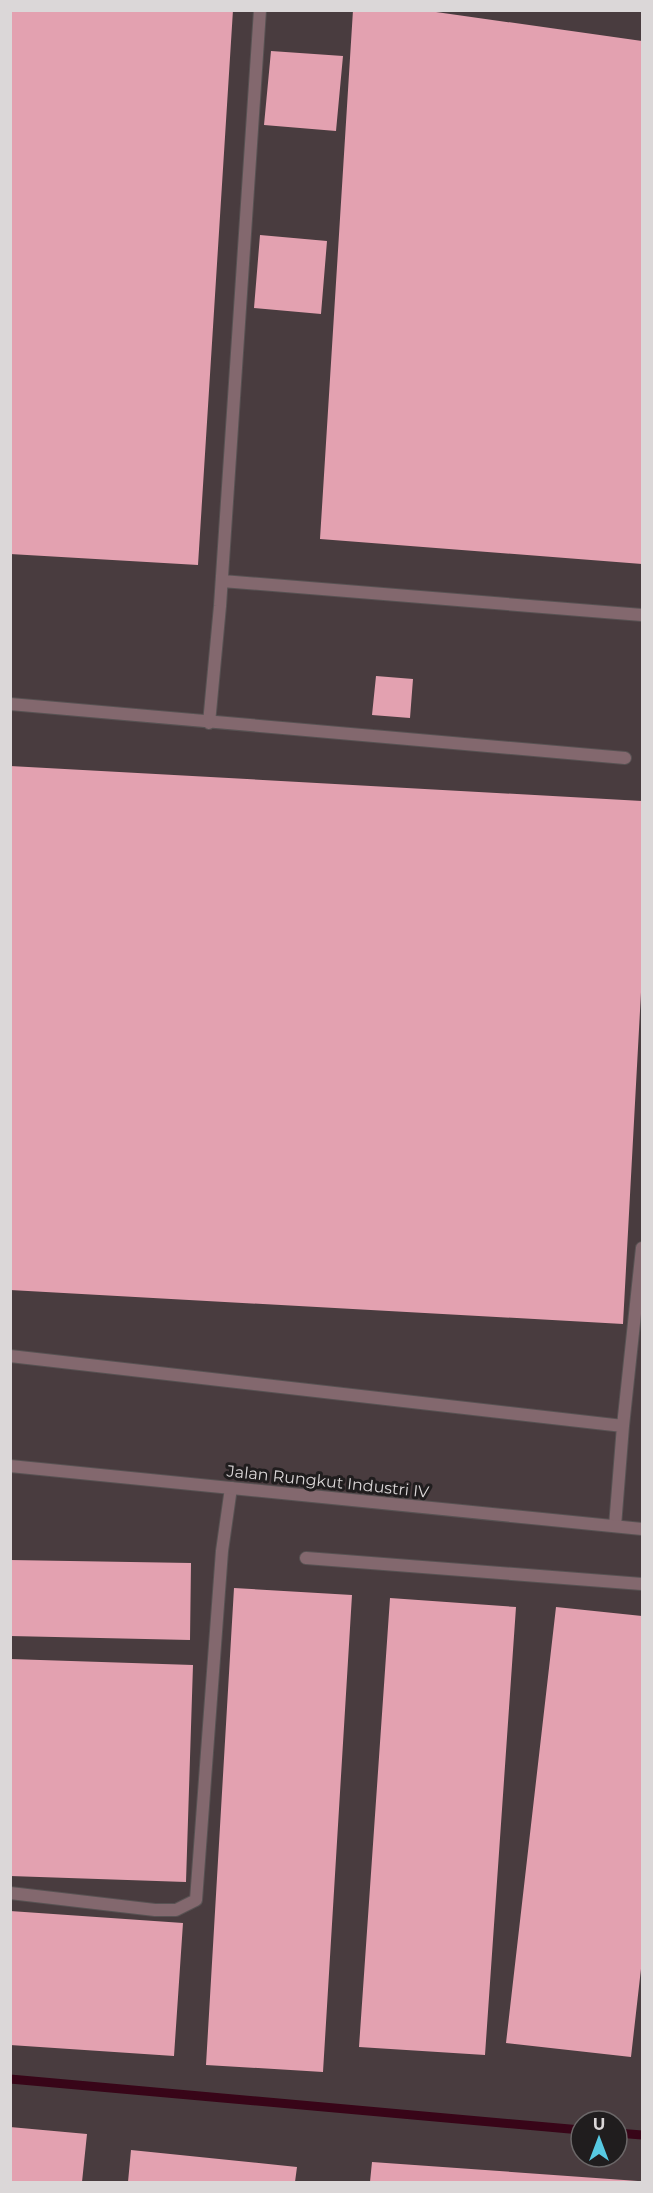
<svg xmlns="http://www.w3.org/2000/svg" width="653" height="2193" font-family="Montserrat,sans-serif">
<rect width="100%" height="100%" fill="#3b3536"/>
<!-- built -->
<path fill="#493c3f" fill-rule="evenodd" d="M11,11H642V2182H11ZM581,2121H617V2157H581Z"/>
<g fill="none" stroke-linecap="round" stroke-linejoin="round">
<!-- stream -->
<path stroke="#380518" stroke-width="9" d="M10,2079L581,2130
M617,2133L642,2135"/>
</g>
<!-- building -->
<path fill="#e3a1b0" d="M10,10H233L198,565L10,554Z
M353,10H422L642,41V564L320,539Z
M271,51L343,56L336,131L264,125Z
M260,235L327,241L321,314L254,308Z
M376,676L413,679L410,718L372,715Z
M10,766L642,801V974L623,1324L10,1290Z
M10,1560L191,1563L190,1640L10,1636Z
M234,1588L352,1595L323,2072L206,2065Z
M390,1598L516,1607L485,2055L359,2047Z
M556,1607L642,1616V1960L631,2057L506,2043Z
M10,1659L193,1665L186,1882L10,1876Z
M10,1911L183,1923L174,2056L10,2045Z
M10,2127L87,2134L82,2182H10Z
M131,2150L297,2167L295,2182H128Z
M372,2162L638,2181V2182H370Z"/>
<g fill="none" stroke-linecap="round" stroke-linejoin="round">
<defs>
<path id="lane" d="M222,581L642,615
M10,704L625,758
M209,723L220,606L260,10
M10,1356L623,1426L615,1526
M623,1426L642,1248
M306,1558L642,1584
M10,1893L155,1910H176L196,1900L222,1551L231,1488"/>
<path id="street" d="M10,1466L642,1529"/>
</defs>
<!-- lane casing -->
<use href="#lane" stroke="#585253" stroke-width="14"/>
<!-- street casing -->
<use href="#street" stroke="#585253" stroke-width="14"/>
<!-- lane -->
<use href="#lane" stroke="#83686e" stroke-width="12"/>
<!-- street -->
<use href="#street" stroke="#83686e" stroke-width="12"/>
</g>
<g text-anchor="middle" stroke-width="6" stroke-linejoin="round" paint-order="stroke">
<!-- street labels -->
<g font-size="16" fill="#dbd7d8" stroke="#201d1e">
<text transform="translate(328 1481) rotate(6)" y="6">Jalan Rungkut Industri IV</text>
</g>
</g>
<!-- border -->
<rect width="653" height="2193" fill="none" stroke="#dbd7d8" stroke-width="24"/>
<!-- north arrow -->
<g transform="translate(599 2139)"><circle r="28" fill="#201d1e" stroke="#6b6768" stroke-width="1.5"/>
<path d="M0-4.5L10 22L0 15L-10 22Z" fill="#57c9e2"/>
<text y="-9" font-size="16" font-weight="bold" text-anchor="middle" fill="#dbd7d8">U</text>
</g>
</svg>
